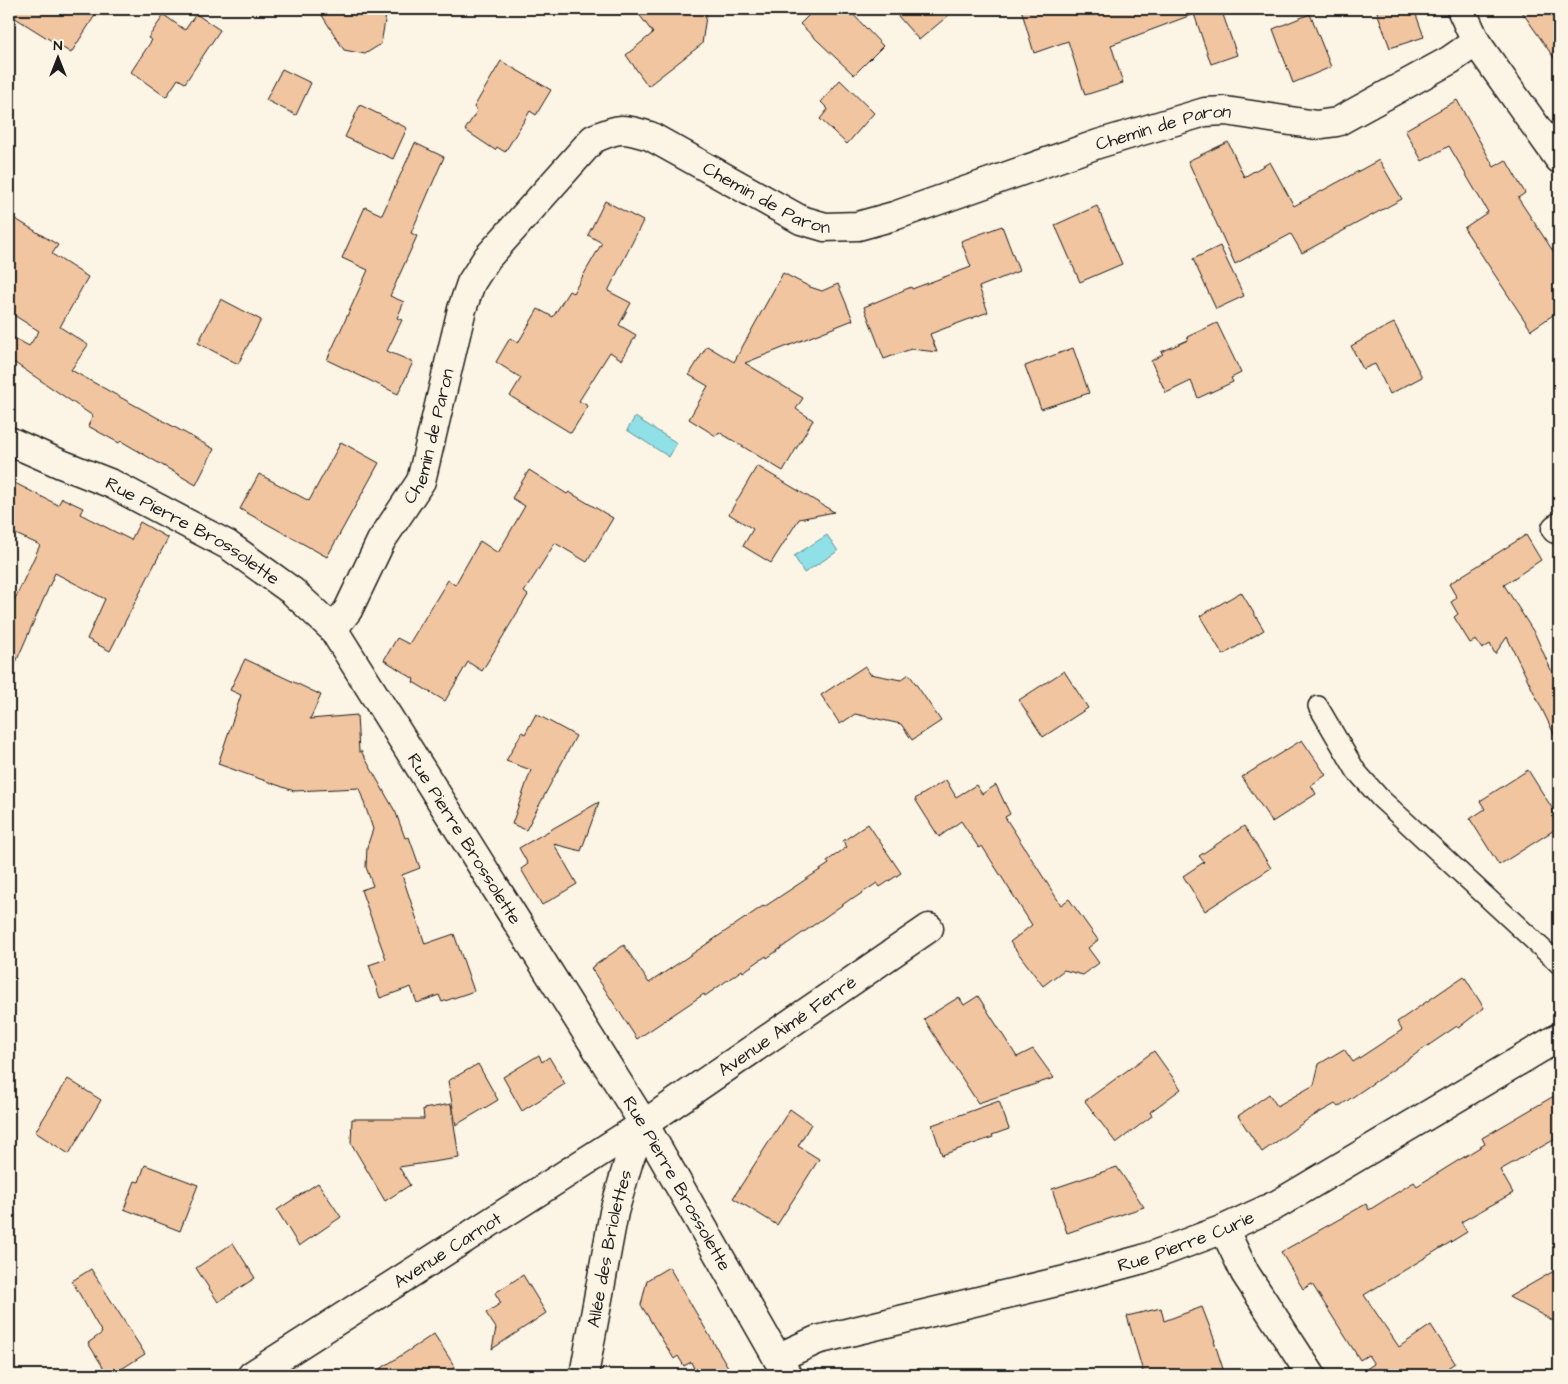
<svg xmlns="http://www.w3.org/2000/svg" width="1568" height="1384" font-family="'Architects Daughter',sans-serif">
<rect width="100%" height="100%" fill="#fcf5e5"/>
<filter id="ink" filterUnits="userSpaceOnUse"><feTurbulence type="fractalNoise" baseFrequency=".02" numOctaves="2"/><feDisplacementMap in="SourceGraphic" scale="10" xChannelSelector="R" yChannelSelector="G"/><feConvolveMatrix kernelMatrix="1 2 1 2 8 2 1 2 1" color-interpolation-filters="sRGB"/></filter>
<g filter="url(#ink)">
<!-- water -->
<path fill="#8fe0e7" stroke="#619296" d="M635,417L677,443L669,457L627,430Z
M827,535L838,551L804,573L794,556Z"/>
<!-- building -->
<path fill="#f2c5a1" stroke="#1c1c1c" d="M9,9H99L71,53L9,14Z
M318,9H387L381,44L365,54L344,50Z
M635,9H707L702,44L648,86L626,55L653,33Z
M815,9H848L883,46L854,75L800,24Z
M892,9H956L919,40Z
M1021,9H1221L1237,55L1211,64L1194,14L1111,45L1123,83L1085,95L1068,41L1034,53Z
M1376,9H1414L1424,37L1390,48Z
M1520,9H1559V65Z
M196,14L220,30L185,83L178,79L166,97L131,72L152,40L148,38L164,15L185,30Z
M1310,14L1331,67L1293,83L1273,29Z
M501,61L551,90L536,115L530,111L505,152L497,147L495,150L465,130L477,111L474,107Z
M282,69L311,83L296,115L266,100Z
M840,80L874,113L847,144L820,119L828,109L821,102Z
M1457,100L1494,167L1506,160L1525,193L1518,198L1559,260V311L1531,330L1464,228L1488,212L1449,146L1422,161L1405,130Z
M360,105L407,128L393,159L345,137Z
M1228,142L1244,177L1270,162L1294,206L1379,160L1402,199L1302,253L1291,234L1235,264L1188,161Z
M415,143L444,157L411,233L417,236L390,296L404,302L397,318L402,320L387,351L413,362L398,394L327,360L368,270L342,258L365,207L382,215Z
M605,201L643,221L608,291L631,303L619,325L636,335L622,360L610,352L579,401L588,406L571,433L510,396L521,378L496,362L510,338L518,343L538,309L553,317L569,291L573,293L602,243L588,235Z
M1097,206L1122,264L1080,282L1055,225Z
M9,215L58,245L52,254L88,277L60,327L88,345L71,370L214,449L196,485L121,441L119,443L88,426L93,416L9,359V335L29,346L39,331L9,312Z
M1002,226L1019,271L979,287L988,312L930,334L937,352L911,349L884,359L864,307L911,287L912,289L971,267L961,241Z
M1220,246L1244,296L1216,309L1193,259Z
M783,273L810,287L822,291L838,284L853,320L745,363L803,398L796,409L813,420L783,471L719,432L716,436L689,419L708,386L689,375L707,346L734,362Z
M221,299L261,320L238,364L198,343Z
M1217,323L1241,373L1231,378L1233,382L1198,398L1191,381L1166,393L1151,361L1163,354L1161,352L1188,340L1187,337Z
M1394,323L1422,377L1390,394L1375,364L1363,369L1351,346L1362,340V339Z
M1073,348L1089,393L1041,409L1025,366Z
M341,442L379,463L327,557L240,509L259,474L309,501Z
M757,466L834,512L799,519L771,563L743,546L753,529L729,514Z
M529,470L567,494L569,492L613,518L587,562L555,543L524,592L528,595L482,671L468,662L445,701L413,682L414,679L384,660L397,638L409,644L448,580L455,585L480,541L498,553L525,506L512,498Z
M9,480L58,505L62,498L83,508L80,514L131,540L140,522L168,538L110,651L87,639L105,599L55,573L9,678V612L40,545L9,531Z
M1526,535L1541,560L1504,585L1535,634L1559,688V739L1557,740L1507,637L1495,654L1490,644L1482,649L1476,640L1470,643L1454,617L1458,614L1451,602L1457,598L1449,584Z
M1241,592L1264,630L1223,655L1200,616Z
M245,659L321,695L310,719L357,715L359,752L361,751L396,813L405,838L409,837L420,868L402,875L425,944L454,934L474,991L442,1002L439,995L417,1003L411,987L380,998L369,965L386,959L361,890L373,886L366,867L367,847L373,829L359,788L294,791L218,764L241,695L230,690Z
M865,666L870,674L901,680L909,674L941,721L912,740L901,724L855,714L840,724L821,695Z
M1064,671L1088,708L1043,737L1019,700Z
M536,714L576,736L526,830L512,824L531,770L506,761L522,732L525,734Z
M1302,740L1326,775L1311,785L1316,794L1272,822L1242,777Z
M1528,770L1559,819V827L1499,865L1470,819L1485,809L1480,801Z
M946,780L956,797L976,785L982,794L996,785L1010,814L1005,817L1061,905L1069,899L1098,940L1088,948L1099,963L1083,975L1064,970L1043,986L1010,942L1032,925L982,846L979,848L961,821L939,837L915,799Z
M599,802L581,851L554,844L577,884L542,905L521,869L528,864L519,848Z
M868,824L901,873L880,887L877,883L853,899L852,898L767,958L766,956L743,972L742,970L705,996L704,994L637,1039L591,968L624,945L649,983L763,906L764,907L829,864L827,861L847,847L843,841Z
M1244,826L1271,868L1205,911L1183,876L1204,862L1199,856Z
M1464,976L1484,1008L1458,1028L1457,1026L1338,1107L1335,1104L1310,1118L1262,1152L1238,1116L1269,1094L1277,1106L1314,1085L1319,1064L1344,1049L1353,1062L1402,1030L1397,1022Z
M978,996L1017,1057L1033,1049L1054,1078L978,1103L924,1019L959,997L964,1005Z
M1154,1051L1181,1089L1150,1112L1152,1116L1116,1143L1085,1101Z
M539,1055L542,1062L549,1057L565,1084L522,1111L503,1077Z
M478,1064L498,1100L456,1125L448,1081Z
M68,1079L101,1100L69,1154L35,1132Z
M1559,1093V1137L1500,1170L1513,1193L1461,1222L1467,1232L1364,1295L1399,1347L1431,1325L1455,1363L1437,1375H1357L1374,1364L1368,1355L1360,1360L1312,1284L1303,1289L1281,1252L1366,1204L1369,1210L1414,1182L1417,1186L1485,1144L1482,1138Z
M999,1101L1009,1129L992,1135L993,1137L942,1155L932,1125Z
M451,1104L459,1158L399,1167L410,1185L385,1201L351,1143L352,1119H424L423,1109Z
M790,1109L811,1124L798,1146L819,1159L777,1225L733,1198Z
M145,1165L198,1185L180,1231L124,1209L135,1181L139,1182Z
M1117,1167L1144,1207L1067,1233L1052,1189Z
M318,1183L341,1217L299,1246L277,1210Z
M233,1243L255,1278L218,1302L196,1268Z
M669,1267L728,1367L712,1375H697L691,1362L684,1366L678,1356L674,1359L641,1305L647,1280Z
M1559,1268V1324L1509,1297L1535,1282Z
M91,1269L145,1354L112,1375H108L88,1343L102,1333L72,1281Z
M523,1275L546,1313L492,1349L496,1328L486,1313L501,1303L495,1293Z
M1202,1307L1215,1341H1214L1225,1375H1144L1127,1316L1161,1308L1164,1321Z
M434,1334L460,1375H371Z"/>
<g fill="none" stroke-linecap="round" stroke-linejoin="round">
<defs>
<path id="lane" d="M1318,706L1356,771L1380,798L1559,964"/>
<g id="street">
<path d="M1461,9L1476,42L1559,159"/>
<path id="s1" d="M9,441L61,464L112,484L228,545L292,591L333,629L644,1124L787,1375"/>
<path d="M1556,529L1559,527"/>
<path id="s2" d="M333,629L348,610L381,541L421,481L462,309L471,283L487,258L593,139C620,127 623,128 650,136L801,220L825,227L858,226L894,216L1098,144L1205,112L1226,111L1316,125L1337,122L1450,60L1476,42"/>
<path d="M1224,1229L1245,1273L1311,1375"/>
<path id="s3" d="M777,1358L817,1340L1065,1280L1143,1259L1224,1229L1278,1204L1559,1037"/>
<path id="s4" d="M252,1375L644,1124L929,928"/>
<path id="s5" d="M584,1375L614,1212L629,1160L644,1124"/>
</g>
</defs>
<!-- lane casing -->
<use href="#lane" stroke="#1c1c1c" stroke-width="22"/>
<!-- street casing -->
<use href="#street" stroke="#1c1c1c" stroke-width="31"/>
<!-- lane -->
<use href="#lane" stroke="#fcf5e5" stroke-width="19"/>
<!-- street -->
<use href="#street" stroke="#fcf5e5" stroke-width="28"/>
</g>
</g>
<g text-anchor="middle" stroke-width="4.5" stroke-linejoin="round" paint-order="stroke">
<!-- street labels -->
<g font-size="18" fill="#1c1c1c" stroke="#fcf5e5">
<text dy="6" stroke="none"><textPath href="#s2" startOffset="1178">Chemin de Paron</textPath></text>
<text dy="6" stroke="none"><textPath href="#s2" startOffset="758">Chemin de Paron</textPath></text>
<text dy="6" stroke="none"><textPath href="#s2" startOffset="218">Chemin de Paron</textPath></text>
<text dy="6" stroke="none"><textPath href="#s1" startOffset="205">Rue Pierre Brossolette</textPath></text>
<text dy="6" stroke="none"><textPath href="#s1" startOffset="625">Rue Pierre Brossolette</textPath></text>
<text dy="6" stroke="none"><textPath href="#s4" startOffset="639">Avenue Aimé Ferré</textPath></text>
<text dy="6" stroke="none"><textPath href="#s1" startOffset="1030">Rue Pierre Brossolette</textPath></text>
<text dy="6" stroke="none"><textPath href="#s3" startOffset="426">Rue Pierre Curie</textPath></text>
<text dy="6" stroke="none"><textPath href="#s5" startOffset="129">Allée des Briolettes</textPath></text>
<text dy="6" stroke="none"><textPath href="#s4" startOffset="232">Avenue Carnot</textPath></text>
</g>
</g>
<!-- margin -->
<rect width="1568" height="1384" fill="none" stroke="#fcf5e5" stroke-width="30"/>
<rect x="15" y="15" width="1538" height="1354" fill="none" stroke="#1c1c1c" stroke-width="2" filter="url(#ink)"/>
<!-- north arrow -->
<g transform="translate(58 58)" stroke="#fcf5e5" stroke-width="4" paint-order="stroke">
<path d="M0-4L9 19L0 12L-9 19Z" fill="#1c1c1c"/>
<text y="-8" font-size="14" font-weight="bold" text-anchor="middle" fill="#1c1c1c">N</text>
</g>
</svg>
